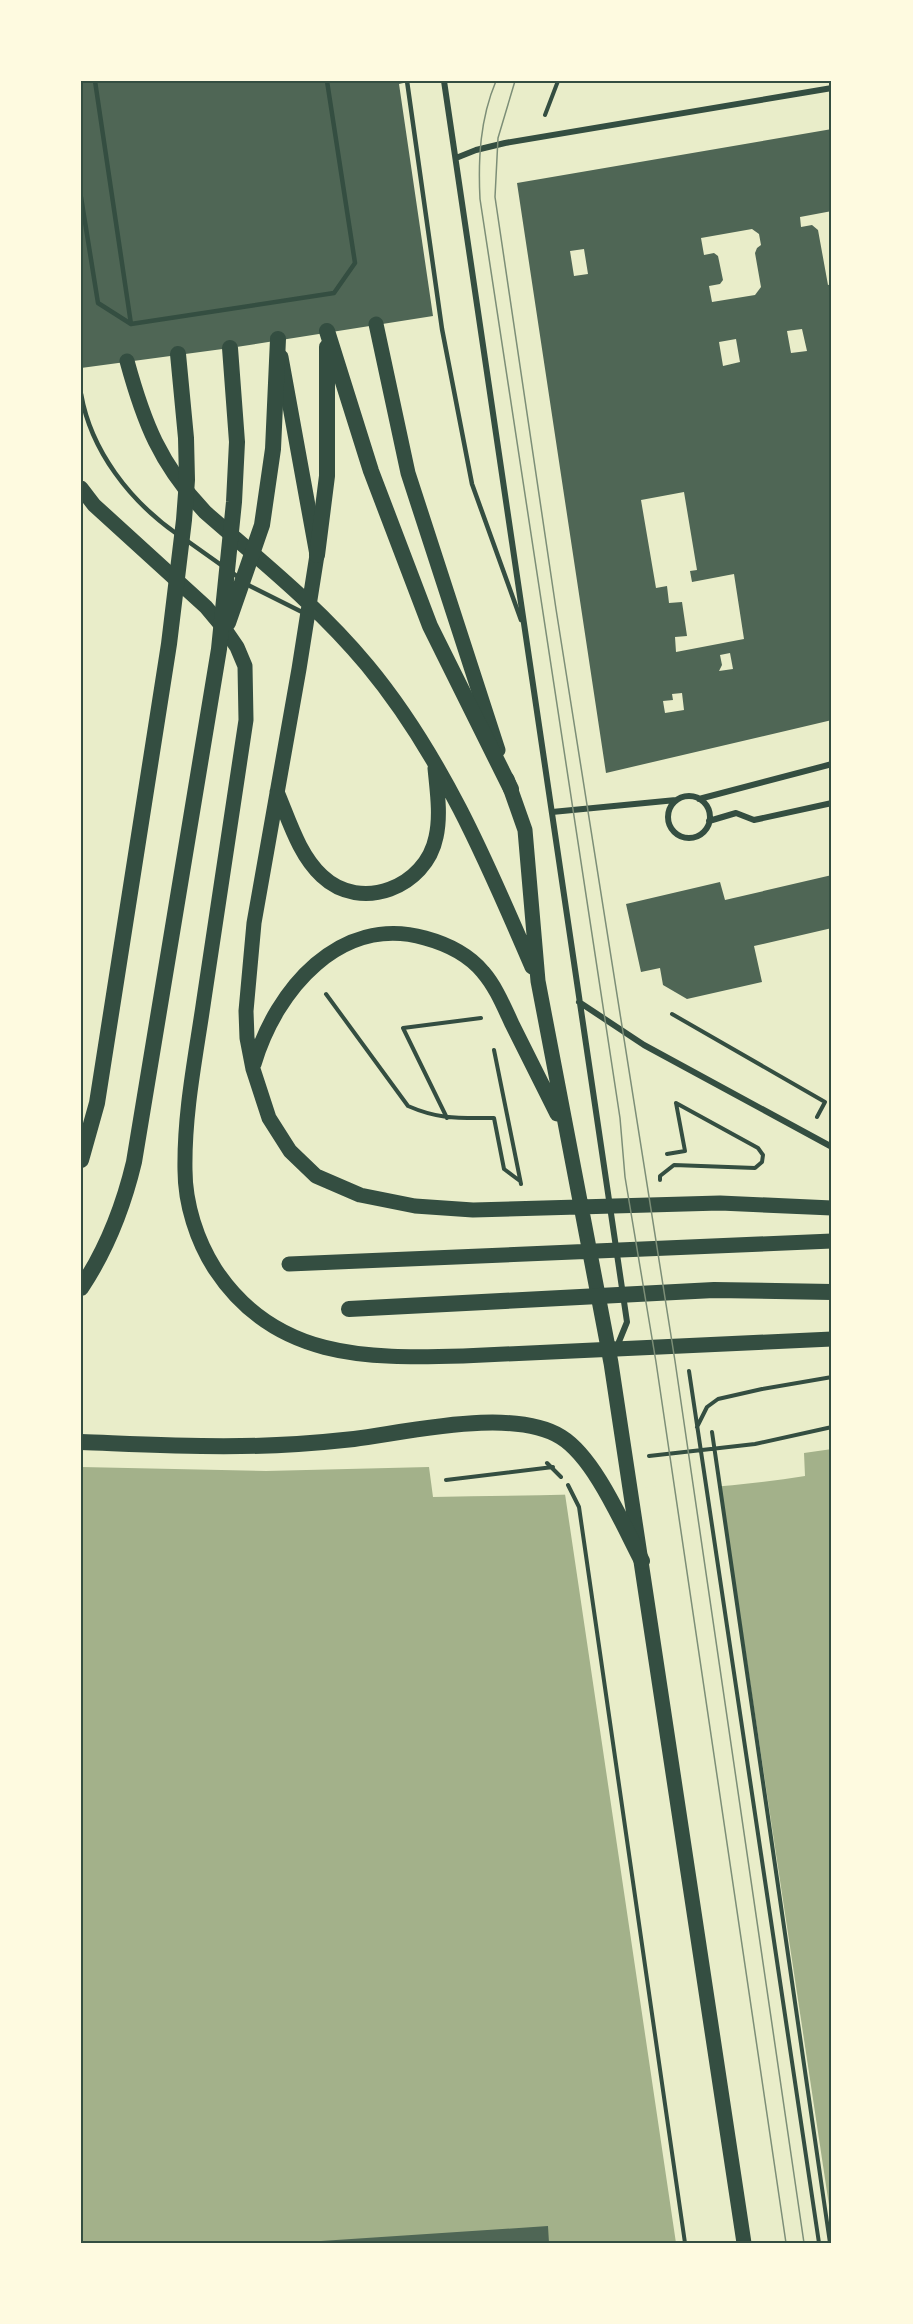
<svg xmlns="http://www.w3.org/2000/svg" width="913" height="2324" font-family="Merriweather,serif">
<rect width="100%" height="100%" fill="#e9edc9"/>
<!-- water -->
<path fill="#a3b18a" d="M832,1449V2243H81V1467L266,1471L429,1467L433,1497C556,1495 683,1495 805,1476L804,1453Z"/>
<!-- pier -->
<path fill="#e9edc9" d="M720,1483L832,2225V2243H676L565,1494L561,1492Z"/>
<!-- building -->
<path fill="#4f6655" fill-rule="evenodd" d="M81,81H412L399,84L433,316L230,348L81,368Z
M832,129V211L800,217L801,227L812,225L818,230L828,285L832,284V720L606,773L517,183ZM752,229L759,234L761,245L757,248L755,253L761,287L755,295L712,302L709,286L720,284L723,280L718,256L714,253L704,255L701,238ZM584,249L588,274L574,276L570,251ZM802,329L807,351L791,353L787,331ZM736,339L740,362L723,366L719,342ZM684,492L697,570L690,571L692,582L734,574L744,639L676,652L675,637L687,636L682,602L669,603L667,586L656,588L641,500ZM730,653L733,669L719,671L722,665L720,655ZM682,693L684,710L665,713L663,701L673,700L672,694Z
M832,875V928L754,946L762,982L687,999L663,985L660,968L641,972L626,904L720,882L725,900Z
M548,2226L549,2243H321V2241Z"/>
<g fill="none" stroke-linecap="round" stroke-linejoin="round">
<!-- path -->
<path stroke="#344e41" stroke-width="4" d="M545,115L558,81
M326,994L408,1106C440,1120 460,1118 494,1118L504,1169L520,1181
M672,1014L825,1102L817,1117
M494,1050L521,1184
M447,1118L403,1028L481,1018
M667,1154L685,1151L676,1103
M660,1180V1176L674,1165L755,1168L762,1162L763,1155L758,1148L676,1103
M689,1371L819,2243
M697,1427L707,1407L718,1399L762,1389L832,1377
M712,1432L830,2243
M649,1456L755,1444L832,1427
M547,1463L561,1477
M446,1480L553,1467
M568,1485L579,1507L685,2243"/>
<!-- service -->
<path stroke="#344e41" stroke-width="4.5" d="M95,81L131,324
M407,81L442,329L472,484L521,620
M81,197L98,303L131,324L334,293L355,263L327,81
M81,394C91,451 130,501 177,534
M186,540L224,567
M230,571L250,586L304,613"/>
<!-- minor -->
<path stroke="#344e41" stroke-width="6" d="M444,81L627,1322L616,1349
M456,158L476,150L505,143L832,88
M668 817a21 21 0 1 1 42 0a21 21 0 1 1-42 0Z
M699,799L832,764
M552,812L676,800
M709,821L736,813L754,820L832,803
M579,1002L644,1045L832,1147"/>
<!-- primary -->
<path stroke="#344e41" stroke-width="15" d="M376,324L408,473L498,750
M281,357L317,555L299,669L254,923L246,1011L247,1038L253,1069L269,1118L290,1151L316,1176L360,1195L415,1206L473,1210L720,1203L832,1208
M127,361C144,423 160,464 205,512C261,561 319,607 367,665C441,754 487,862 532,967
M81,488L94,505L206,607L226,631L237,647L245,666L246,720C232,813 218,906 204,999C196,1055 184,1112 185,1170C185,1204 197,1241 215,1269C274,1359 366,1359 463,1356L832,1339
M507,779L525,830L538,981L611,1363L744,2243
M277,792C289,820 299,855 322,876C361,913 426,887 436,837C441,815 437,790 435,768
M254,1064C276,990 340,914 425,938C447,944 469,955 483,972C496,987 504,1007 512,1024C527,1054 542,1084 557,1114
M289,1264L832,1241"/>
<!-- trunk -->
<path stroke="#344e41" stroke-width="16" d="M327,331L371,471L430,626L511,789
M317,555L327,476V347
M228,623L262,525L273,449L278,339
M81,1160L97,1103L169,644L184,520L187,480L186,438L178,354
M81,1288C107,1249 123,1208 134,1162L219,649L234,502L237,442L230,348
M349,1309L714,1290L832,1292
M81,1442C134,1444 188,1447 241,1446C278,1446 317,1443 354,1439C409,1432 513,1407 561,1437C595,1458 623,1525 642,1561"/>
<!-- tram -->
<path stroke="#7c8e77" stroke-width="1.5" d="M496,81C480,119 478,159 480,199L620,1118L625,1177L656,1362L786,2243
M515,81L498,138L495,197L556,609L675,1361L804,2243"/>
</g>
<!-- border -->
<rect width="913" height="2324" fill="none" stroke="#fefae0" stroke-width="165"/>
<rect x="82" y="82" width="748" height="2160" fill="none" stroke="#344e41" stroke-width="2"/>
</svg>
